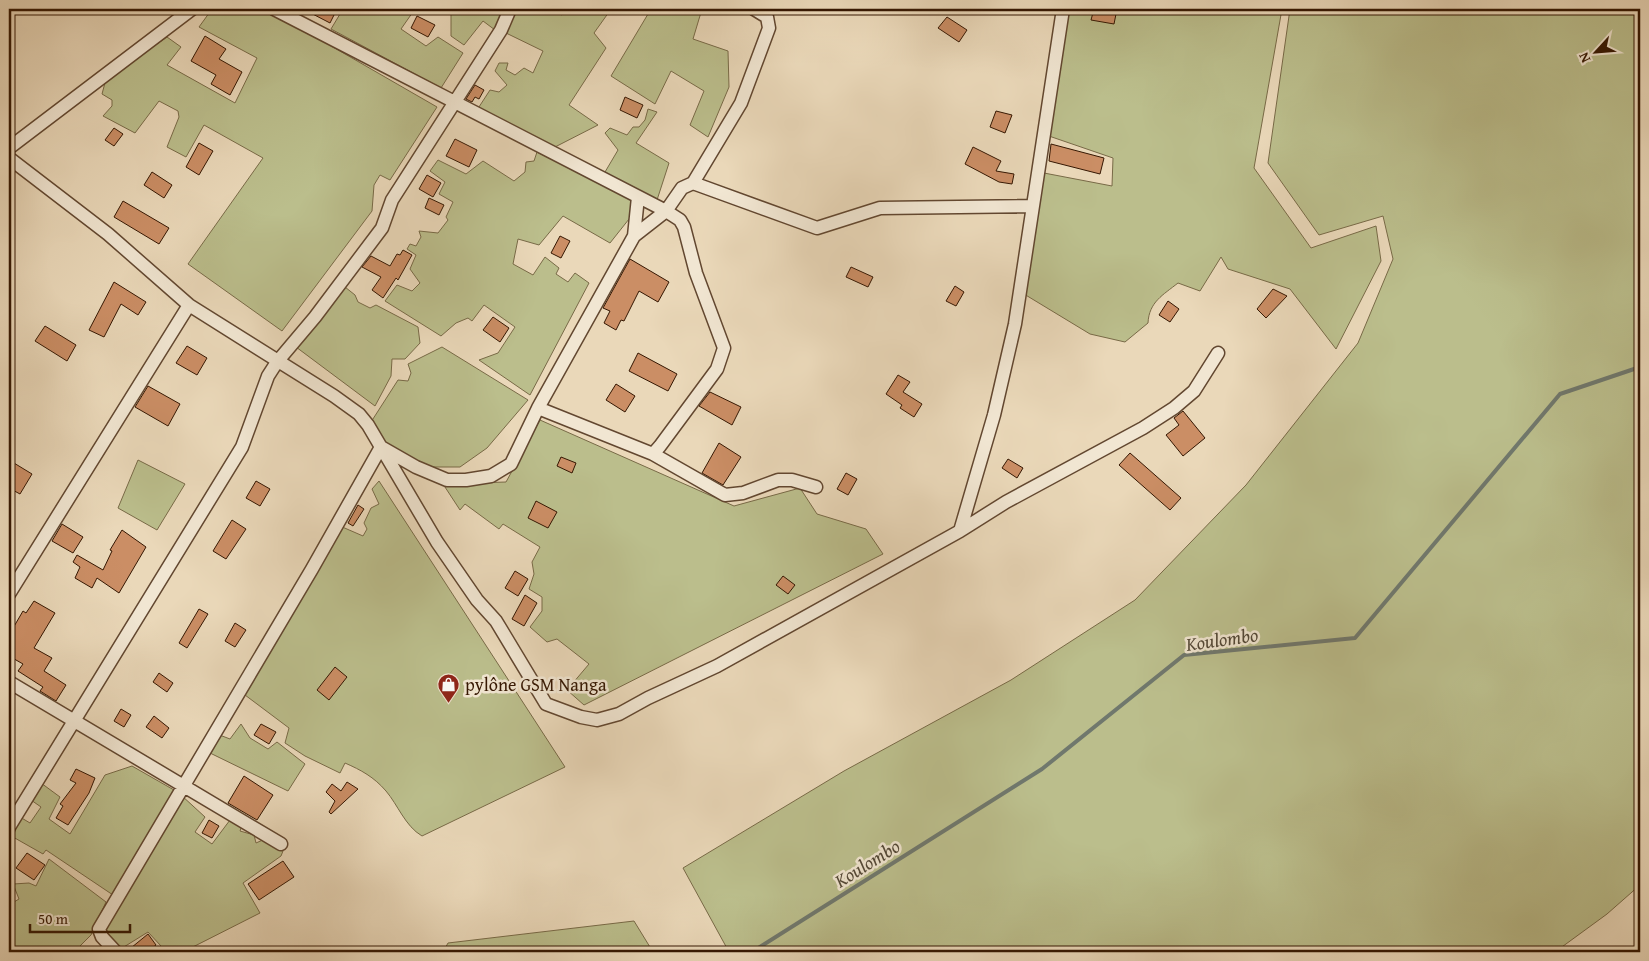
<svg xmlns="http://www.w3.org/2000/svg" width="1649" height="961" font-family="'Gentium Book Plus',serif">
<rect width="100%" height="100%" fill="#ead8b9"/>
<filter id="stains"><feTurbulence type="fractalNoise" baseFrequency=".004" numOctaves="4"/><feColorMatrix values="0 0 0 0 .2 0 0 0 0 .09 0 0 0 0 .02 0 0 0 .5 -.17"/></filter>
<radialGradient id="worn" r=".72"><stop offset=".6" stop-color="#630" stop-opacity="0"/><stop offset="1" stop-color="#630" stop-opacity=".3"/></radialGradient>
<!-- green -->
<path fill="#bbbe8c" stroke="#786a47" d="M212,9H267L437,107L390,180L380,175L374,185L372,211L282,331L188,264L263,158L204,125L186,157L167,147L179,117L178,111L159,101L135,133L103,116L112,106V100L102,94L106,79L167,37L181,47L167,65L235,103L257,58L199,27Z
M343,9H415L401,29L426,46L438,37L463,53L441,88L331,29Z
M433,9H504L495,30L483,21L464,45L451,36V12Z
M516,9H550L562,15L567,9H603L609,12L594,33L606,48L569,105L598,125L555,147L477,110L490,90L499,92L507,85L495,71L499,63H508L506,70L515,75L524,68L533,73L543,51L506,33Z
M651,9H702L693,39L728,51L729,87L708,137L690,125L704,91L671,71L655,104L611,76Z
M1066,9H1282L1254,168L1311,248L1376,226L1381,261L1336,349L1290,289L1228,269L1221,257L1200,291L1178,283C1163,295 1149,302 1148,323L1125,342L1090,334L1024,294L1044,173L1112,186L1113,158L1046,135Z
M1290,9H1640V885L1607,914L1555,952H729L683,868L844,771L1011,680L1135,600L1246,485L1358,343L1393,259L1383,216L1319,235L1268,163Z
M648,109L657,112L636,143L669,163L657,200L605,172L618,150L605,133L610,128L627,135L633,127H639L645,120Z
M537,152L634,200L633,214L610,243L563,216L539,245L518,239L513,264L533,275L545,257L559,268L556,274L568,282L575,273L589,283L530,395L479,360L498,353L515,327L484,305L472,321L468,318L456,323L441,336L385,301L397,285L412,291L420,283L410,269L416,255L407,249L410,244L416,246L421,237L419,231L438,233L448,220L446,217L453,202L439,194L445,182L430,171L438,160L466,174L483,161L514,181L525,172L526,162L534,161Z
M345,287L355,295L358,302L370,308L376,305L418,327L420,343L405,359H392L391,376L375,406L296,347Z
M442,347L528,400L487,448L460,467H424L382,441L371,422L398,380L408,381L411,373L408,364Z
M540,420L734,506L800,488L817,514L866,529L883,554L584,705L567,690L589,664L557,639L547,642L530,627L542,611V597L529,589L534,574L532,562L540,547L503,524L499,529L465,504L460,510L443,484L506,482Z
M138,460L185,484L157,530L118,508Z
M379,481L565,767L422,836C405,826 398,805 386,791C374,777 361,770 345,763L340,773L305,756L285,743L289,728L241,692L340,526L363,536L367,529L364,523L371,508L379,504L372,489Z
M241,724L250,738L268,749L277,742L305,764L288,791L210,753L217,734L230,739Z
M132,766L174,790L113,895L46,850L43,854L13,837L20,817L30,823L41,807L31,800L41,783L60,797L49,819L70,834L105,775Z
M181,795L205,817L195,832L212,844L230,820L242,826L240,831L254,835L256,843L265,839L283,851L281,856L243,883L260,913L183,952H152L161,946L148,932L119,950L104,927Z
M49,859L106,902L91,935L74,952H9V905L19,899L13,884L29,883L36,886Z
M634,921L653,952H443L448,943Z"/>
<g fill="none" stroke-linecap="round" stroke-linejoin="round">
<!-- stream -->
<path stroke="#70786d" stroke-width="4" d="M752,952L1042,769L1184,655L1355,638L1560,394L1640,367"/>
</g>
<!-- building -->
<path fill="#cb8e65" stroke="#351702" d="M303,9H337L330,23Z
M1094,9H1117L1114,24L1091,20Z
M417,16L435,25L428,37L411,28Z
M947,17L967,30L959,42L938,28Z
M205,36L226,49L219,59L242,72L230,95L211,84L216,75L191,61Z
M475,85L484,90L479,99L475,97L472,102L466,99Z
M625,97L643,105L637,118L620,110Z
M996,111L1012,115L1005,133L990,127Z
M114,128L123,134L114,146L105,140Z
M455,139L477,150L469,167L446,156Z
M199,143L213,151L199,175L186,167Z
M1051,144L1104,158L1100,174L1049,161Z
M973,147L1001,161L996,171L1014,174L1012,184L999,182L965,164Z
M152,172L172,185L164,198L144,185Z
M427,175L441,183L433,197L419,189Z
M429,198L444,205L439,215L425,208Z
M123,201L169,228L159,244L114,217Z
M560,236L570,241L561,258L551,253Z
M403,250L412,255L398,280L396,278L383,298L372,290L381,277L362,267L371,256L390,266L397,254L400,255Z
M630,259L669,282L658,302L639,291L624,321L621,320L616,330L604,323L610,311L603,308Z
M851,267L873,277L868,287L846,277Z
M114,282L146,302L138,315L121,304L104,337L89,330Z
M955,286L964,292L956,306L946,301Z
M1273,289L1287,296L1266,318L1257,309Z
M1168,301L1179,309L1170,322L1159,315Z
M493,317L509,328L500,342L483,330Z
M45,326L76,345L67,361L35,341Z
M187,346L207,358L197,375L176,363Z
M638,353L677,374L668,391L629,371Z
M898,375L910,382L903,392L922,404L914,417L900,408L902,405L886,394Z
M616,384L635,396L625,412L606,400Z
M148,386L180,404L168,426L135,407Z
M710,392L741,407L732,425L699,406Z
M1183,411L1205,438L1183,456L1166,435L1179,425L1174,418Z
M719,443L741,457L723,485L702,473Z
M1130,453L1181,498L1170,510L1119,465Z
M561,457L576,463L572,473L557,466Z
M1008,459L1023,468L1017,478L1002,468Z
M9,460L32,474L20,494L9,488Z
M846,473L857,479L848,495L837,489Z
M256,481L270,489L260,506L246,498Z
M536,501L557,512L548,528L528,518Z
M358,505L364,509L353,526L348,523Z
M232,520L246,529L226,559L213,551Z
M62,524L83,537L73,553L52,541Z
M122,530L146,547L119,593L97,578L92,588L75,578L80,567L73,562L77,555L103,570L112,551L110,550Z
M515,571L528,579L518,596L505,588Z
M783,576L795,585L788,594L776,585Z
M525,595L537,603L524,626L512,619Z
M34,601L55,613L34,648L52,658L44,671L66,685L56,701L40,691L43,687L18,671L23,664L9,656V635L23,611L26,613Z
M199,609L208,614L187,648L179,643Z
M235,623L246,630L235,647L225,641Z
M335,667L347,677L329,700L317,690Z
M159,673L173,683L167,692L153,682Z
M121,709L131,715L124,727L114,721Z
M154,716L169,728L162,738L146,727Z
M261,724L276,732L269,744L254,735Z
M76,769L95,778L89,793L68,825L56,818L63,806L60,804L76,783L70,780Z
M244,776L273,795L257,820L228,803Z
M347,782L358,789L331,814L329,812L335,801L326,792L332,784L341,791Z
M209,820L219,826L212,838L202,833Z
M27,853L45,865L34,880L16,868Z
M283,861L294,877L259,900L248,884Z
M148,934L156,945L147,952H126Z"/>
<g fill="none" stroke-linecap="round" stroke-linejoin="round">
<defs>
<path id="street" d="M274,9L666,211L680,220L684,227L696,273L724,348L717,369L660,446L653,454L538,408
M9,148L192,9
M9,158L108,234L189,305L334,396L359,414L368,425L437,542L477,600L496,621L546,704L581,717L597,720L619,714L648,698L717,666L960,531L1006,502L1143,428L1174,408L1194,391L1218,353
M693,183L817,228L880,208L1033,206
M634,236L638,197
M653,454L725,495L743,493L778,480H792L816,487
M960,531L994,415L1015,324L1063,9
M9,594L189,305
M9,682L281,844
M9,827L242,447L268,376L277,362L315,317L382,228L392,200L501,30L510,9
M116,952L102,937L99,929L312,569L381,447L416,467L447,480H466L491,476L511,464L538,408L634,236L666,211L682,188L693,183L741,103L769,28L767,17L754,9"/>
</defs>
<!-- street casing -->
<use href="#street" stroke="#624730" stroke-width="15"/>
<!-- street -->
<use href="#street" stroke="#f1e6d2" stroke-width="12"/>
</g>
<!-- icons -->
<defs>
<symbol id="shop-pin" viewBox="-11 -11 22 30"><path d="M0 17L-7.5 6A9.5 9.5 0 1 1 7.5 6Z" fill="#8f2418" stroke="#f1e6d2"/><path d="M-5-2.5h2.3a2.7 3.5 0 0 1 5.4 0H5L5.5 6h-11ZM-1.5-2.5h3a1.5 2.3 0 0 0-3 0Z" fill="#fff"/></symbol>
</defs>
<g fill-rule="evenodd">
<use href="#shop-pin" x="436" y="672" width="25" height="34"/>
</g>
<g text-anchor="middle" stroke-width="5" stroke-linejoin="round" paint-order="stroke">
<!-- poi labels -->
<g font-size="18" fill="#351702" stroke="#f1e6d2" text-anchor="start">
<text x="465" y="691">pylône GSM Nanga</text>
</g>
<!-- water labels -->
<g font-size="19" font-style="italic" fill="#534837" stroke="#f1e6d2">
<text transform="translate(1222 639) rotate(-8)" y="7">Koulombo</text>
<text transform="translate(867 863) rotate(-32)" y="7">Koulombo</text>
</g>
</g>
<!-- margin -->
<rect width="1649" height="961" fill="none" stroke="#ead8b9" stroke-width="30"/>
<rect x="10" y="10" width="1629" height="941" fill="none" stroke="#351702" stroke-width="2.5"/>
<rect x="15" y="15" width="1619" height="931" fill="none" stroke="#351702"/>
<!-- north arrow -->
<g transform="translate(1596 52) rotate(244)" stroke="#f1e6d2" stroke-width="4" paint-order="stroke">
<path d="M0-4L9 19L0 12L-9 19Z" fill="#351702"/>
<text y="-8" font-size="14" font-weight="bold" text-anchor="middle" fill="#351702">N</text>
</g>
<!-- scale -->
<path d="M30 924v8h100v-8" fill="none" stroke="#351702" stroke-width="2.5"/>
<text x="38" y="924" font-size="15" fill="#351702" stroke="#f1e6d2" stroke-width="4" paint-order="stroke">50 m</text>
<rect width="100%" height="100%" filter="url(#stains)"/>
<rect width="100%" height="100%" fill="url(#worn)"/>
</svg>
